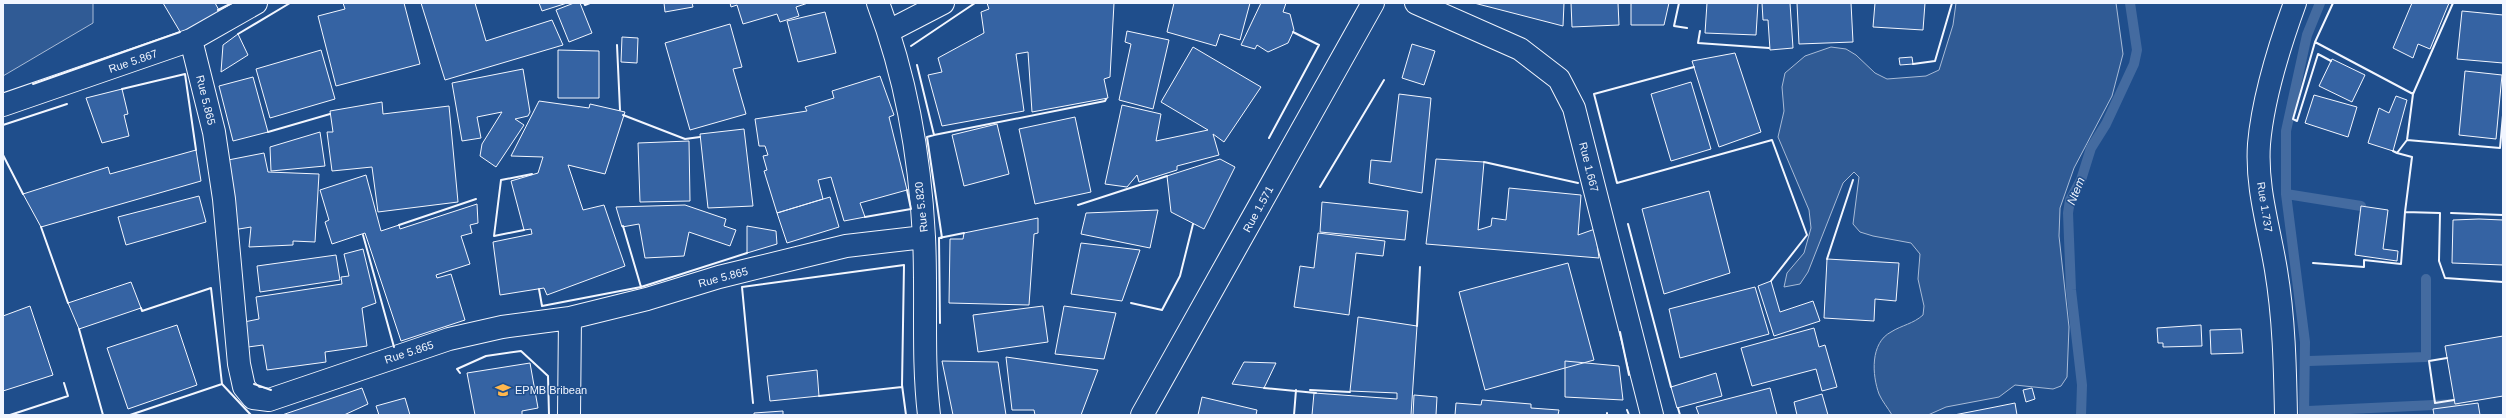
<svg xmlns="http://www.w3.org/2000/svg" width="2506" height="418" font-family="Helvetica,sans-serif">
<rect width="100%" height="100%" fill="#1f4e8c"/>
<!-- green -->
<path fill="#305b95" stroke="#a8bbd7" d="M3,3H93V23L3,76Z
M1956,3H2116L2123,54L2112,96L2074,168L2060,208L2059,236L2069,327L2067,377L2061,386L2053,389L2015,385L1999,397L1946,407L1928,415H1892C1888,408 1882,401 1879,394C1872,375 1870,343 1891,332C1902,325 1913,324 1923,315L1924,306L1918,279L1920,254L1911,243L1873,236L1860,232L1853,224L1859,177L1854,172L1843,183L1808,272L1800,284L1784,287L1787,273L1804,253L1811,228L1809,210L1778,137L1784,111L1782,87L1785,73L1805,56L1831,47L1846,49L1856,55L1875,73L1887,79L1926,76L1939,70L1953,25Z"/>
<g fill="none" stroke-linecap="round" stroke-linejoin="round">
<!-- stream -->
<path stroke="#446ba0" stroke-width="10" d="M2286,194L2361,206
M2309,361L2426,357V279
M2308,411L2455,404
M2081,415L2082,385L2071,290L2068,213L2070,200L2081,180L2091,148L2106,124L2134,64L2137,50L2130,3
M2304,415L2305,342L2286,194V131L2307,35L2320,3"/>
</g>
<!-- building -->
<path fill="#3563a3" stroke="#f2f6ff" d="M163,3H215L220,12L182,35Z
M343,3H404L420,64L336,86L318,16L345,9Z
M421,3H475L486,41L552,20L563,45L445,80Z
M539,3H567L542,11Z
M574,3H580L592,33L569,42L556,10Z
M664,3H692L693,7L665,12Z
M730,3H808L796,7L799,16L780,22L777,14L743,24L737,5L731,7Z
M987,3H1114L1110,77L1104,79L1108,98L1032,112L1028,52L1016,54L1024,111L942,126L928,75L942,72L938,58L984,33L981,12L989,9Z
M1174,3H1250L1240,40L1220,34L1216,46L1167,32Z
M1261,3H1286L1283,12L1290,14L1294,30L1288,43L1268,52L1257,45L1255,49L1241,45Z
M1474,3H1564L1563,26Z
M1571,3H1618L1619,25L1572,27Z
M1631,3H1669L1664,25H1631Z
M1707,3H1758L1756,35L1705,33Z
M1762,3H1790L1793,48L1770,50L1768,20H1763Z
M1797,3H1851L1853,42L1799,44Z
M1875,3H1925L1923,30L1873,27Z
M2412,3H2449L2430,49L2418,44L2413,58L2393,48Z
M2462,11L2503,15V63L2457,59Z
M825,12L836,53L798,62L787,21Z
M730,24L742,67L733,69L746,114L690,130L665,43Z
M1127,31L1169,40L1153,109L1119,100L1131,44L1125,42Z
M238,34L248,55L221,72L223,45Z
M622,37L638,38L637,63L621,62Z
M1412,44L1435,51L1424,85L1402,78Z
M1193,47L1261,87L1224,142L1213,134L1219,155L1177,166V170L1139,182L1137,175L1127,187L1105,184L1122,105L1161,114L1156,141L1208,130L1161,102Z
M321,50L335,99L270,118L256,69Z
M558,50L599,51V98H558Z
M1735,53L1761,132L1719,147L1692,61Z
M1912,57L1913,64L1900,65L1899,58Z
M2332,59L2365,75L2352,102L2319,86Z
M523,69L530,112L528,116L515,119L524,125L496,167L480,156L482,144L502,112L477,117L481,138L462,141L452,83Z
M2465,71L2502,75L2496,139L2459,135Z
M880,76L894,115L889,117L907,190L860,203L865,217L844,221L831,177L818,180L823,199L777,213L764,171L767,170L763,156L768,155L765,146H759L755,119L807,111L805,107L834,98L832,91Z
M253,77L268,132L233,141L219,86Z
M1691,82L1711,149L1671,161L1651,94Z
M122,89L128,114L124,115L129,136L102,143L86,98Z
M1399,94L1431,98L1422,193L1369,183L1371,160L1391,162Z
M2314,95L2357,107L2348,137L2305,123Z
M2396,96L2407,100L2393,151L2368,143L2379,108L2389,113Z
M539,101L589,108L590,104L625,112L605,174L568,165L583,210L604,205L625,266L547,295L544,288L500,295L493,242L532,234L531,229L524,230L511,181L538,173L543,157L511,156Z
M382,102L383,114L449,106L458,202L378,212L372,167L332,171L327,132H333L330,111Z
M1075,117L1091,192L1035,204L1019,129Z
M997,124L1009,174L964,186L952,135Z
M744,129L753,206L708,208L700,134Z
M320,132L325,166L271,171L270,147Z
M689,141L690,201L640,202L638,143Z
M196,150L201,181L41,227L23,194L108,167L110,174Z
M264,153L268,172L319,174L315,242L293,241V245L249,247L251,227L233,230L223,161Z
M1220,159L1235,167L1204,229L1171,212L1167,176Z
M1436,159L1484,162L1478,230L1491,226L1492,218L1506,220L1509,188L1581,195L1578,235L1595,229L1599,258L1426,244Z
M366,175L381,231L399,225L400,229L477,204L478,223L470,225L472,233L461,236L470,264L436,275L437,278L451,274L465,320L401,341L365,233L332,244L325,222L329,220L320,190Z
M1709,191L1730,273L1664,294L1642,209Z
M199,196L206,222L126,245L118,217Z
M830,197L839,227L787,243L777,213Z
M1322,202L1408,211L1405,240L1320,232Z
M685,205L726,219L724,226L736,230L730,246L689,232L684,256L645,258L639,224L622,227L616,207Z
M2361,206L2388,210L2383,249L2398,251L2397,261L2355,255Z
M1158,210L1150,248L1081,234L1086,213Z
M1038,218V233L1034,234L1029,305L949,303L950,239H963L964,233Z
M2479,219L2503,220V265L2452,263L2453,220Z
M747,226L776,231L777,244L747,253Z
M1318,233L1385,241L1383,256L1356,253L1349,315L1294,307L1300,266L1314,268Z
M1081,243L1140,250L1122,301L1071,294Z
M363,249L376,303L362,308L367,346L325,352L326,362L267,370L263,345L248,347L244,322L259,319L256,297L342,284L341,277L349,276L344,254Z
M336,255L340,280L260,292L257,266Z
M1827,259L1899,263L1896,301L1875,299L1874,321L1824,318Z
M1568,263L1594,360L1485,390L1459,292Z
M1771,281L1780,312L1813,301L1820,321L1774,336L1758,286Z
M131,282L141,308L79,329L68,303Z
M1755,287L1769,334L1680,358L1669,309Z
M30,306L53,375L3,391V316Z
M1043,306L1048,342L978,352L973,315Z
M1064,306L1116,313L1104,359L1055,354Z
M1358,317L1417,326L1411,415H1312L1314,393L1397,399V393L1350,391Z
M177,325L197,385L128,409L107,348Z
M2201,325L2202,346L2163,347V343H2158L2157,328Z
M1814,328L1819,347L1825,345L1837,387L1822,391L1816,369L1752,386L1741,348Z
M2241,329L2243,353L2211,354L2210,330Z
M2503,336V396L2455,404L2445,346Z
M1006,357L1098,370L1081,415H1035L1034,410H1012Z
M942,361L998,362L1006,415H953Z
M1565,361L1619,366L1623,400L1565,397Z
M1244,362L1276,363L1264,388L1232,384Z
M530,363L538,408L522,411V415H475L467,373Z
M817,370L819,396L770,401L767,376Z
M1716,373L1722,396L1677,408L1671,387Z
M362,388L368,404L344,415H282Z
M1770,388L1777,415H1699L1696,407Z
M2032,388L2035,399L2026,402L2023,390Z
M1822,394L1828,415H1797L1794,402Z
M1414,395L1437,397L1436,415H1413Z
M1202,397L1257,410L1256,415H1198Z
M405,398L410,415H379L376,406Z
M1482,400L1531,404V408L1559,410L1558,415H1455L1456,403L1481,405Z
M2015,403L2017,415H1954L1990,408Z
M2478,403L2480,415H2434L2433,409Z
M783,411V415H754V413Z"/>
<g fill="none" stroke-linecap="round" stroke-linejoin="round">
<defs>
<path id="minor" d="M878,3C906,77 920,158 924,237C927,296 922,356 929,415
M1416,3L1520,49L1559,79L1574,108L1652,415
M889,31L943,3
M191,40L214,132L224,199L239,364L244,387L253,398L269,400L449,339L502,327L570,318L647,299L719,277L846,246L924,237
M3,105L191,40L256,3
M569,415L570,318
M2286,415C2285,366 2284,318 2276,270C2269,227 2256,188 2259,144C2263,97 2279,47 2295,3"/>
<path id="secondary" d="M1142,415L1373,3"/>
</defs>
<!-- minor casing -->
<use href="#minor" stroke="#f2f6ff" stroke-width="24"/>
<!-- secondary casing -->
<use href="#secondary" stroke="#f2f6ff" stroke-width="24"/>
<!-- minor -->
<use href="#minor" stroke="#1f4e8c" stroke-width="22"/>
<!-- secondary -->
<use href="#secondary" stroke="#1f4e8c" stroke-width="22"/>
<!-- wall -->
<path stroke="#f2f6ff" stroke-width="2" d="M584,3L585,5L590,3
M1679,3L1674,26L1687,28
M218,10L232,3
M1700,31L1698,43L1769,48
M238,34L290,3
M2315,42L2333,3
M617,45L620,110
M911,46L975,3
M2331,61L2318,54L2297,121L2293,119L2315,42L2413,94L2407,140L2397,153L2393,151
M1913,64L1935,61L1952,3
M917,65L934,135L1105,101L1106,99
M1694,67L1594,94L1617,183L1772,140L1807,235L1771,281
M33,84L180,32
M122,89L185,74L196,150
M2413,94L2453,3
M623,115L685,139L700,137
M3,125L67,104
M268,132L330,114
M934,135L927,137L942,238
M1269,138L1319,45L1293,32
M2407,140L2500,148L2503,115
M2397,153L2412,157L2405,212
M3,155L23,194
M1484,162L1578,183
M1320,187L1384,80
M1078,205L1167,176
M2451,213L2503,215
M865,217L911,209L907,190
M1628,224L1671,387
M399,225L476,199
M623,226L641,287
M41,227L68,303
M524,230L494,236L501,180L532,174
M363,235L394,347
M1827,259L1853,180
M2313,263L2364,267V260L2401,264L2405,212L2440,213L2439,261L2445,278L2503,282
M539,289L542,306L641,287L747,253
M1131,303L1162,310L1180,276L1193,224
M141,308L142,311L211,288L222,384L251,415
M940,323L939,238L964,233
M1417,326L1420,267
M79,329L103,415
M1620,332L1629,375
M2447,358L2429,361L2435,403L2454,400
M460,373L457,369L486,356L521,351L548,376L549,415
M254,384L271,390
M1264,388L1316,393
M1310,390L1350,392
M819,396L902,387
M753,403L742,287L904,265L902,385L906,415
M1678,408L1680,415
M1627,410L1629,415
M1607,413V415
M10,415L68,396L64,383
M130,415L222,384
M1294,415L1296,390"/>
</g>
<!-- icons -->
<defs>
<symbol id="school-bare" viewBox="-9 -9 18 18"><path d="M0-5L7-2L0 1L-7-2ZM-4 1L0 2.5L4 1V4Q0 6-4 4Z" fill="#ffb74d" stroke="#1f4e8c" stroke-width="2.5" paint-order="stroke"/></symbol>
</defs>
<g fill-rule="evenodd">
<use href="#school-bare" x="492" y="379" width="22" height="22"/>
</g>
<g text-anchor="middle" stroke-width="3" stroke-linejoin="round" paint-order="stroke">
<!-- street labels -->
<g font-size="11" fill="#f2f6ff" stroke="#1f4e8c">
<text transform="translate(133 61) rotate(-19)" y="4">Rue 5.867</text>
<text transform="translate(206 100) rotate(76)" y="4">Rue 5.865</text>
<text transform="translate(1589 167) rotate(76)" y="4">Rue 1.667</text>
<text transform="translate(921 207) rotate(-96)" y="4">Rue 5.820</text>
<text transform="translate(2265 207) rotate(81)" y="4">Rue 1.737</text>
<text transform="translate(1258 209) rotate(-61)" y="4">Rue 1.571</text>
<text transform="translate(723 277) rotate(-15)" y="4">Rue 5.865</text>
<text transform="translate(409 352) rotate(-18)" y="4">Rue 5.865</text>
</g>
<!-- poi labels -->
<g font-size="11" fill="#f2f6ff" stroke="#1f4e8c" text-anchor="start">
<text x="515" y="394">EPMB Bribean</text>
</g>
<!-- water labels -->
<g font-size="12" font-style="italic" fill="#f2f6ff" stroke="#1f4e8c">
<text transform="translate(2076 191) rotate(-68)" y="4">Ntem</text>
</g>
</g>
<!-- border -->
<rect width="2506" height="418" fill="none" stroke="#f2f6ff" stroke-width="8"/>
</svg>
